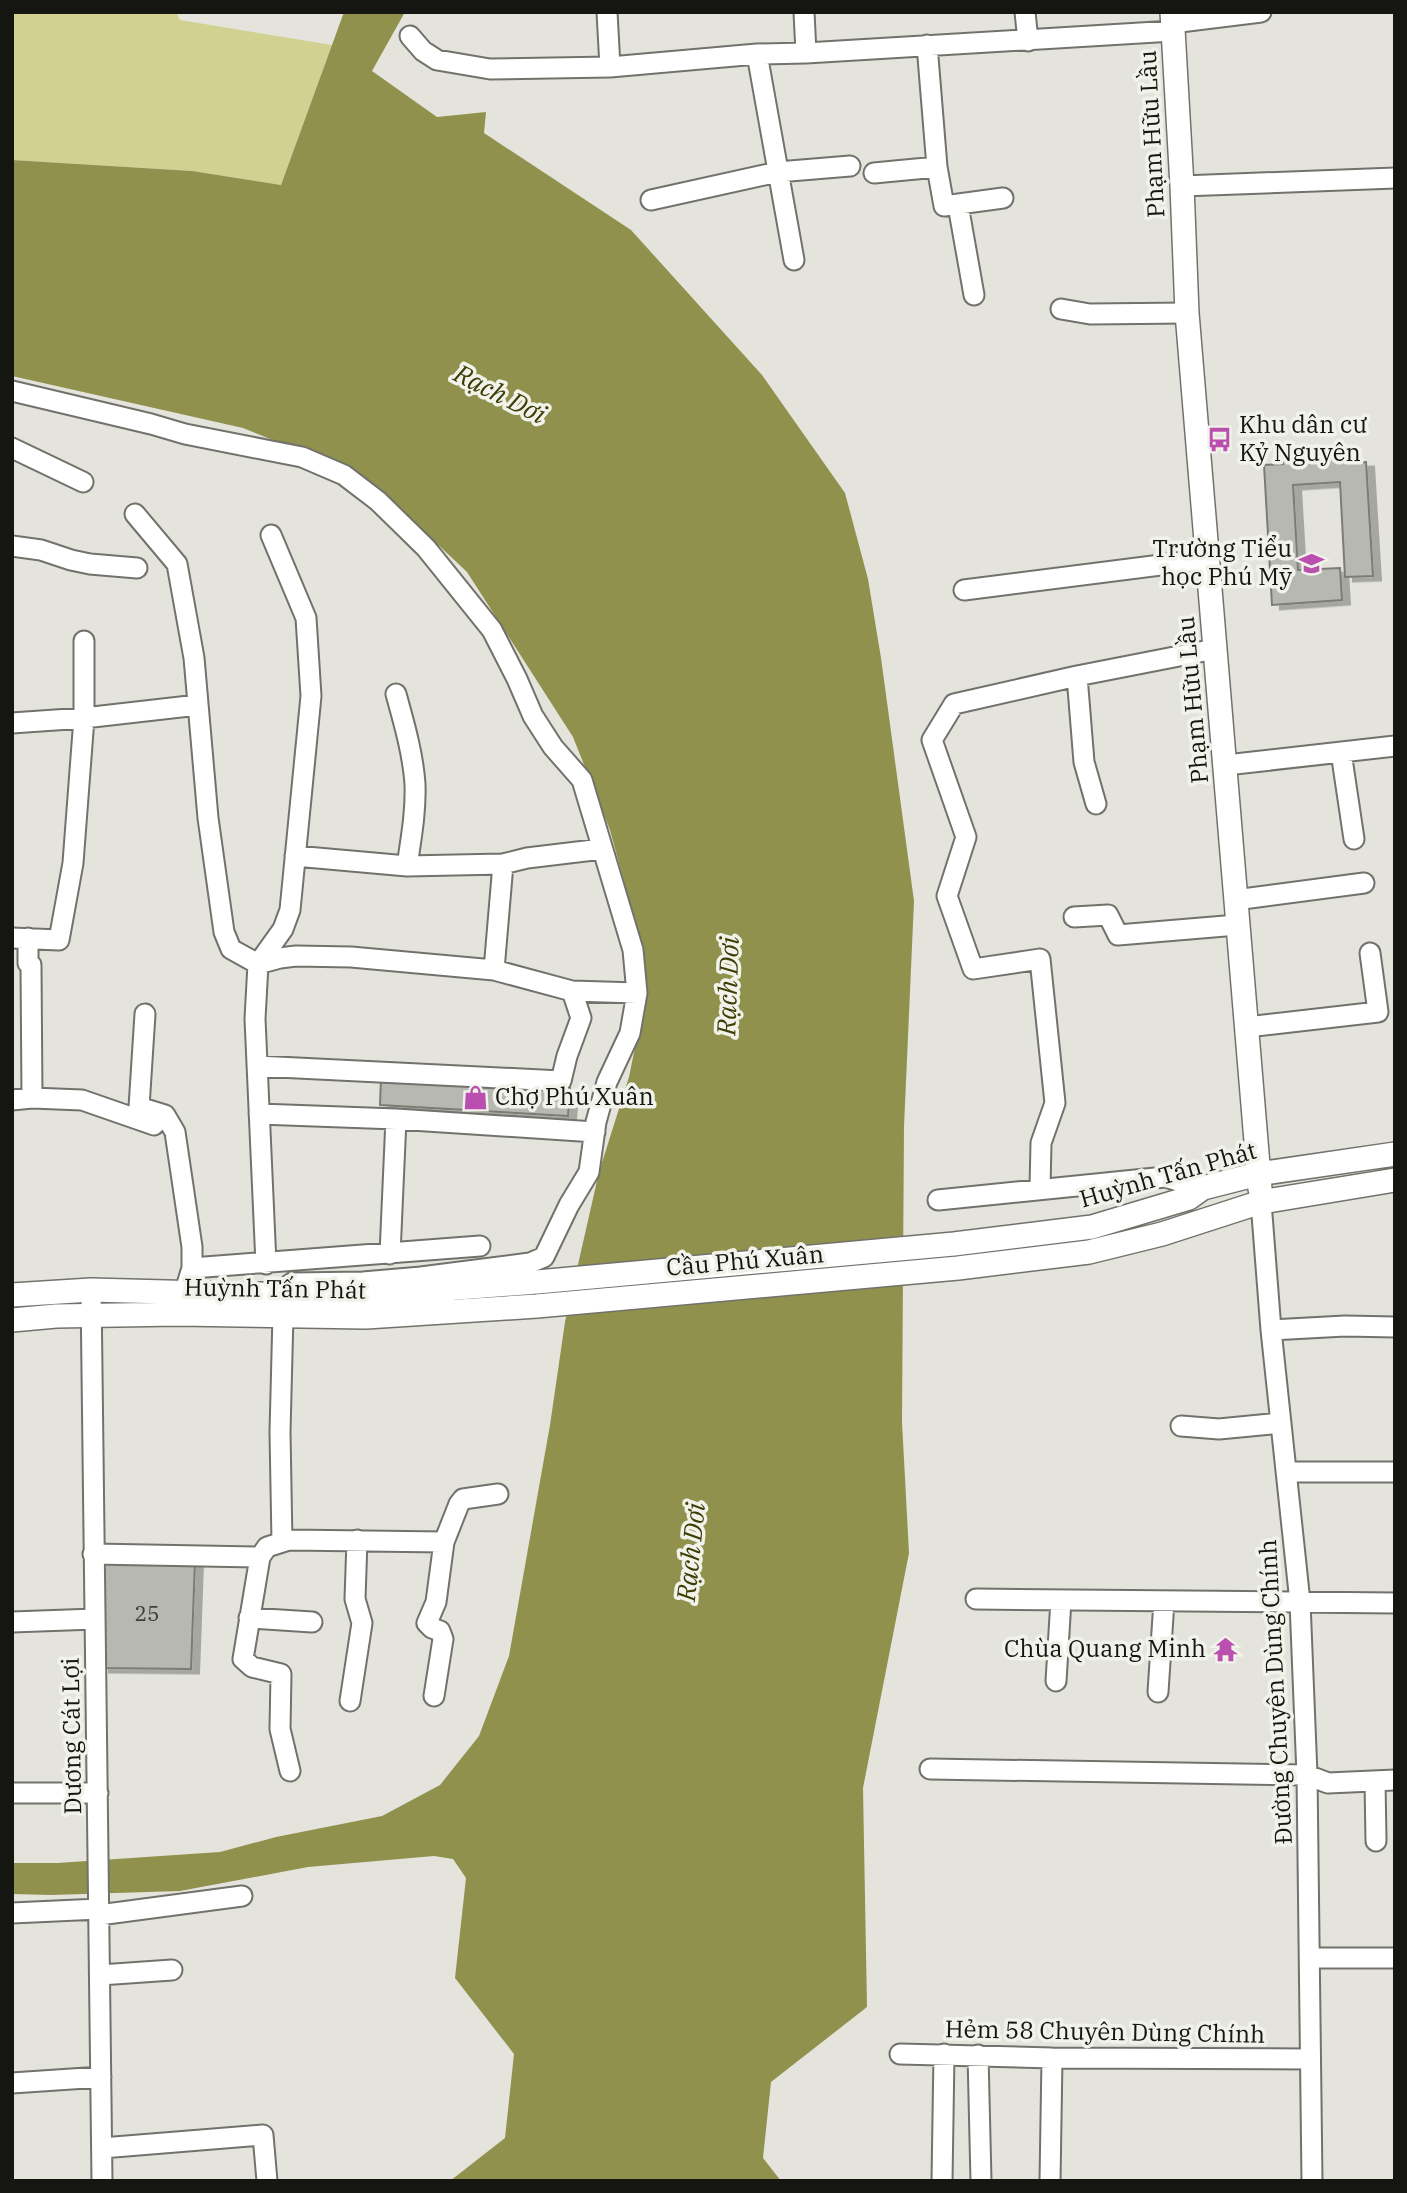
<svg xmlns="http://www.w3.org/2000/svg" width="1407" height="2193" font-family="'IBM Plex Serif',serif">
<defs>
<filter id="shadow"><feDropShadow dx="8" dy="4.5" stdDeviation="0" flood-color="#0004"/></filter>
</defs>
<rect width="100%" height="100%" fill="#e4e4dd"/>
<!-- green -->
<path fill="#d1d291" d="M12,12H176L180,20L332,45L281,185L192,171L12,160Z"/>
<!-- water -->
<path fill="#91914e" d="M344,12H405L372,71L437,117L486,112L484,133L631,230L762,375L845,493L868,579L881,658L914,901L904,1127L902,1422L909,1553L863,1788L867,2007L771,2082L763,2158L781,2181H450L505,2138L514,2054L455,1978L466,1878L453,1859L434,1856L308,1867L180,1891L51,1895L12,1894V1863H57L220,1852L276,1837L382,1816L440,1785L479,1736L509,1656L550,1425L565,1322L599,1172L629,1077L644,1003L637,930L610,830L573,737L467,572L414,522L340,467L243,428L12,376V160L192,171L281,185Z"/>
<!-- building -->
<path fill="#b8b8b2" stroke="#7c7c76" stroke-width="2" filter="url(#shadow)" d="M1340,452L1341,463L1366,462L1373,576L1345,577L1340,482L1293,485L1298,570L1340,568L1342,600L1272,605L1264,465L1283,464L1282,455Z
M381,1078L570,1088L568,1116L380,1105Z
M99,1558L195,1560L191,1669L101,1668Z"/>
<g fill="none" stroke-linecap="round" stroke-linejoin="round">
<defs>
<path id="minor" d="M607,12L610,67
M804,12L806,53
M1025,12L1028,41
M1172,23L1261,12
M410,36L423,51L437,60L490,69L610,67L757,54L806,53L1173,31
M927,45L937,167L944,206L1003,198
M757,54L794,260
M874,173L937,167
M1182,186L1395,178
M651,200L778,172L850,166
M958,205L974,295
M1061,309L1090,314L1187,313
M12,391L151,424L185,434L302,457L344,475L378,501L426,548L492,630L517,679L533,716L553,747L582,780L633,950L637,993L630,1033L607,1082L596,1122L589,1172L569,1205L544,1257L530,1263L421,1277L363,1282L292,1283L289,1285L288,1294
M12,448L83,482
M135,514L177,564L194,658L208,818L224,932L231,949L258,964L280,958L296,956L351,957L494,970L572,991L581,1018L567,1056L561,1081L257,1066
M12,546L41,550L71,560L90,564L137,568
M964,590L1208,559
M1077,676L1084,762L1096,804
M396,694C404,723 413,754 415,784C416,812 411,839 407,866
M12,723L84,718L198,705
M1341,752L1354,839
M1226,765L1395,746
M295,856L407,866L503,864L494,970
M503,864L527,858L602,849
M1235,900L1364,883
M1074,917L1108,915L1118,935L1237,925
M12,938L59,940L73,863L84,718V641
M28,938V963L31,965L32,1098
M572,991L637,993
M145,1014L139,1107L165,1115L175,1132L192,1247V1268L185,1291
M1247,1027L1378,1012L1370,953
M12,1100L32,1098L82,1100L154,1125
M259,1114L396,1119L595,1132
M1040,1188L1041,1143L1055,1103L1040,959L973,969L947,896L966,837L932,740L954,704L1077,676L1215,649
M938,1200L1165,1177L1203,1188
M1261,1202L1271,1330L1300,1602L1307,1775L1312,2181
M390,1254L396,1119
M266,1264L255,1019L258,964L283,929L290,910L311,696L306,618L271,535
M192,1268L480,1246
M91,1290L102,2181
M1271,1330L1345,1326L1395,1327
M1181,1426L1219,1429L1281,1423
M1287,1472H1395
M282,1542L280,1432L283,1315
M444,1542L459,1504L463,1499L498,1494
M93,1554L260,1557L267,1547L289,1540L444,1542L436,1602L427,1623L432,1628L440,1631L443,1639L434,1696
M260,1557L243,1659L252,1667L281,1674L280,1729L290,1771
M976,1599L1395,1603
M249,1618L312,1622
M12,1622L95,1619
M1056,1681L1061,1600
M1158,1692L1164,1601
M350,1701L362,1623L355,1599L357,1540
M930,1769L1307,1775L1328,1783L1395,1780
M1375,1781L1376,1841
M12,1793H98
M12,1913L99,1909
M99,1915L242,1896
M1310,1958H1395
M100,1975L172,1970
M900,2054L1052,2058L1310,2059
M978,2055L981,2181
M12,2083L101,2077
M102,2148L263,2135L267,2181
M942,2181L944,2054
M1050,2181L1052,2058"/>
<path id="major" d="M1172,12L1182,186L1187,313L1260,1189
M12,1295L91,1290L242,1294L368,1295L537,1282L954,1244L1092,1227L1189,1198L1203,1188L1258,1174L1395,1154
M12,1320L56,1316L179,1314L366,1317L537,1306L958,1268L1089,1252L1162,1234L1261,1202L1395,1180"/>
</defs>
<!-- minor casing -->
<use href="#minor" stroke="#72726c" stroke-width="23"/>
<!-- major casing -->
<use href="#major" stroke="#72726c" stroke-width="26"/>
<!-- minor -->
<use href="#minor" stroke="#fff" stroke-width="19"/>
<!-- major -->
<use href="#major" stroke="#fff" stroke-width="23"/>
</g>
<!-- icons -->
<defs>
<symbol id="bus-bare" viewBox="-9 -9 18 18"><path d="M-5-6H5V4H4V6H2V4H-2V6H-4V4H-5ZM-3.5-4V0h7V-4ZM-3.5 1.2v1.5H-2V1.2ZM2 1.2v1.5H3.5V1.2Z" fill="#ba4faf" stroke="#f1f2ea" stroke-width="2.5" paint-order="stroke"/></symbol>
<symbol id="school-bare" viewBox="-9 -9 18 18"><path d="M0-5L7-2L0 1L-7-2ZM-4 1L0 2.5L4 1V4Q0 6-4 4Z" fill="#ba4faf" stroke="#f1f2ea" stroke-width="2.5" paint-order="stroke"/></symbol>
<symbol id="shop-bare" viewBox="-9 -9 18 18"><path d="M-5-2.5h2.3a2.7 3.5 0 0 1 5.4 0H5L5.5 6h-11ZM-1.5-2.5h3a1.5 2.3 0 0 0-3 0Z" fill="#ba4faf" stroke="#f1f2ea" stroke-width="2.5" paint-order="stroke"/></symbol>
<symbol id="temple-bare" viewBox="-9 -9 18 18"><path d="M0-6L5-2H3V0L6.5 2.5H4V6H1.5V3h-3V6H-4V2.5H-6.5L-3 0V-2H-5Z" fill="#ba4faf" stroke="#f1f2ea" stroke-width="2.5" paint-order="stroke"/></symbol>
</defs>
<g fill-rule="evenodd">
<use href="#bus-bare" x="1202" y="422" width="35" height="35"/>
<use href="#school-bare" x="1294" y="546" width="35" height="35"/>
<use href="#shop-bare" x="458" y="1080" width="35" height="35"/>
<use href="#temple-bare" x="1208" y="1632" width="35" height="35"/>
</g>
<g text-anchor="middle" stroke-width="7" stroke-linejoin="round" paint-order="stroke">
<!-- number labels -->
<g font-size="21" fill="#3e3e3a">
<text x="147" y="1621">25</text>
</g>
<!-- street labels -->
<g font-size="24" fill="#151512" stroke="#f1f2ea">
<text transform="translate(1152 134) rotate(-93)" y="8">Phạm Hữu Lầu</text>
<text transform="translate(1193 700) rotate(-95)" y="8">Phạm Hữu Lầu</text>
<text transform="translate(1168 1175) rotate(-16)" y="8">Huỳnh Tấn Phát</text>
<text transform="translate(745 1261) rotate(-5)" y="8">Cầu Phú Xuân</text>
<text transform="translate(275 1289) rotate(1)" y="8">Huỳnh Tấn Phát</text>
<text transform="translate(1276 1692) rotate(-93)" y="8">Đường Chuyên Dùng Chính</text>
<text transform="translate(72 1736) rotate(-91)" y="8">Dương Cát Lợi</text>
<text transform="translate(1105 2032) rotate(1)" y="8">Hẻm 58 Chuyên Dùng Chính</text>
</g>
<!-- poi labels -->
<g font-size="24" fill="#151512" stroke="#f1f2ea" text-anchor="start">
<text x="1239" y="433">Khu dân cư<tspan x="1239" dy="28">Kỷ Nguyên</tspan></text>
<text x="1292" y="557" text-anchor="end">Trường Tiểu<tspan x="1292" dy="28">học Phú Mỹ</tspan></text>
<text x="495" y="1105">Chợ Phú Xuân</text>
<text x="1206" y="1657" text-anchor="end">Chùa Quang Minh</text>
</g>
<!-- water labels -->
<g font-size="26" font-style="italic" fill="#3c3c04" stroke="#f1f2ea">
<text transform="translate(500 394) rotate(27)" y="9">Rạch Dơi</text>
<text transform="translate(728 986) rotate(-88)" y="9">Rạch Dơi</text>
<text transform="translate(691 1552) rotate(-84)" y="9">Rạch Dơi</text>
</g>
</g>
<!-- border -->
<rect width="1407" height="2193" fill="none" stroke="#151512" stroke-width="28"/>
</svg>
